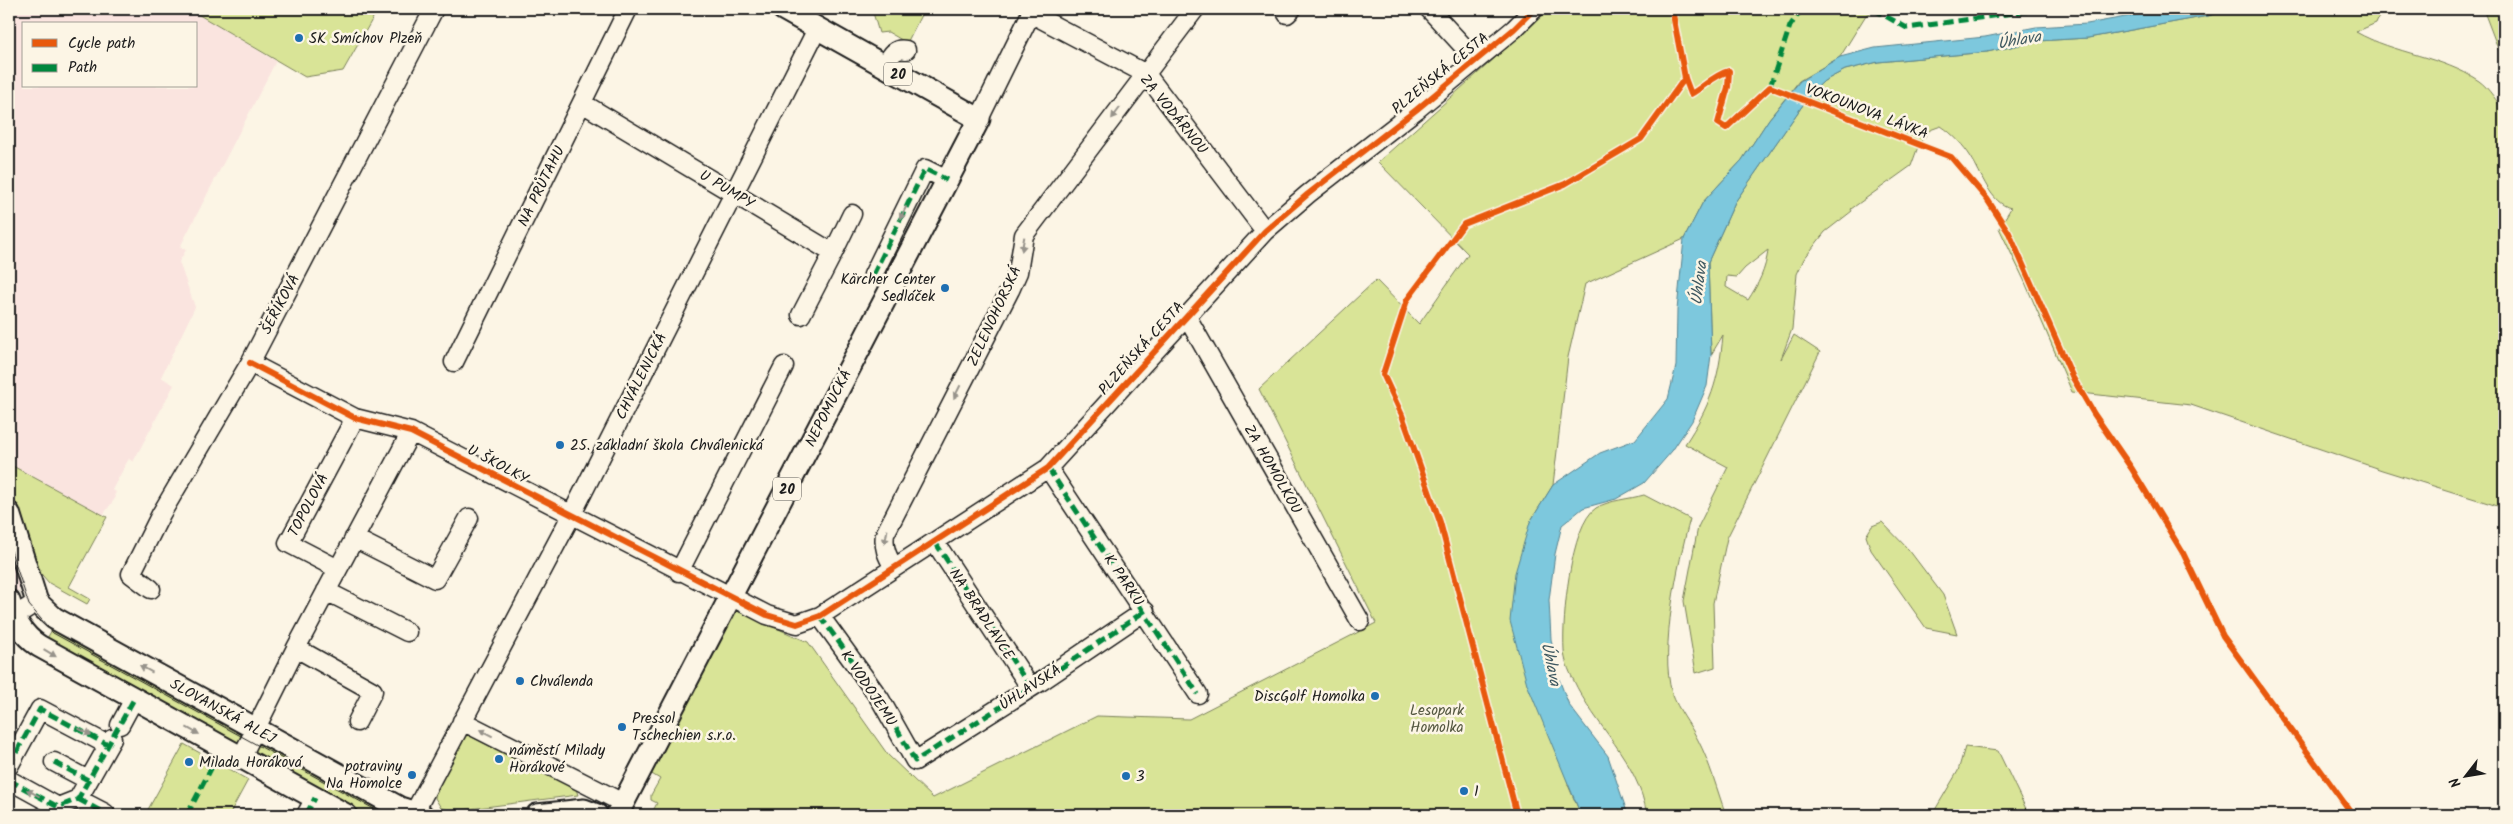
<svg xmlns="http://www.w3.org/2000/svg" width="2513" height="824" font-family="Kalam,sans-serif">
<rect width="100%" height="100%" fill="#fcf5e5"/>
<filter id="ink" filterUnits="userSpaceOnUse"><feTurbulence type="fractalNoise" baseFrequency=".02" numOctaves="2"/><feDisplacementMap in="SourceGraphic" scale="10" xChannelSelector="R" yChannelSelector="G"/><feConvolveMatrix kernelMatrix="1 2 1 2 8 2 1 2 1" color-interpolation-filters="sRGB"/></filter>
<g filter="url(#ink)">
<!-- built -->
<path fill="#fae4df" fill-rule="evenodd" d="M9,9H189L276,61L180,247L186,250L179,262L195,307L161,377L174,385L133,462L129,459L127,462L112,490L116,492L114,496L116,497L103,515L9,464ZM24,24H196V86H24Z
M9,533L26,585L12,595L9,588Z"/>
<!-- green -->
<path fill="#d9e497" stroke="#7a805a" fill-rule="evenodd" d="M189,9H378L343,71L305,77Z
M872,9H924L907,43L888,32L879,33Z
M1550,9H1881L1866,15L1840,57L1799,81L1769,119L1742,160L1703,202L1684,239L1585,284L1568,357L1553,485L1530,522L1568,785L1581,815H651L657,803L651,800V795L660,779L650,773L735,610L808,642L888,755L933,798L1097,716L1189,719L1376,623L1259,389L1376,280L1419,324L1468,254L1378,162Z
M2229,9H2382L2376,23L2356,32C2395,54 2442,56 2479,81C2489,88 2497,102 2504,111V508L2382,470L2191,405L2072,392L2024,280L1999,228L2011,208C1990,203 1982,174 1971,157C1964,146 1953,134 1941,126L1930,130L1919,144L1911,166L1851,209L1852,211L1825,232L1804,259L1797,274L1792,329L1781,359L1794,335L1820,352L1727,538L1713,603L1715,667L1696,673L1684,601L1698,527L1728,467L1685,444C1710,406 1719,381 1723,335L1711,355L1708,262L1735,202L1812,92L1824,81L1845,70L1878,62L1987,52L2038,41L2088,38L2208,16ZM1768,250C1766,269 1758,285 1748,300L1726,287L1727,276L1737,277L1745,268Z
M2483,9H2497L2504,24V64Z
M9,464L107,517L69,587L90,599L87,604L49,583L36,568L9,491Z
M1644,495L1690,519C1678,562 1659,651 1672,693C1678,710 1690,724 1698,740C1710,763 1717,790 1726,815H1647C1637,758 1595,727 1573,679C1569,671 1564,659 1564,650C1562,620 1570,525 1596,508C1609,500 1630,499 1644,495Z
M1882,522L1909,550L1943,595L1957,634L1926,628L1871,550L1866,536L1872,526Z
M54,626L244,732L238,746L44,644Z
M468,735L576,789L578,795L454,811L441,808L435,798L436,789L463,737Z
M259,740L393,815H354L256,762L252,748Z
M184,744L248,780L229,815H145Z
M1965,747L1998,751L2029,815H1932L1958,771Z"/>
<!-- water -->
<path fill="#7dc8dd" stroke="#568390" d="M2169,9H2229L2208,16L2088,38L2038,41L1987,52L1878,62L1845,70L1824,81L1812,92L1735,202L1708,262L1711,355L1707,386L1692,421L1672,451L1644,483L1616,499L1583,508L1562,525L1555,554L1549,600L1551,639L1557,674L1569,705L1608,756L1628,815H1581L1527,684L1510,621L1515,573L1530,522L1553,485L1600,453L1635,440L1668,399L1676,366L1677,310L1684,239L1703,202L1742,160L1769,119L1800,81L1840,57L1875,48L1985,37L2036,27L2087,24Z"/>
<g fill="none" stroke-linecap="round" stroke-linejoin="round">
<defs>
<path id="minor" d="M1429,9L1476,60
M1030,13L1146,74L1265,231
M1287,14L1292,9
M885,66C890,57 894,47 906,50
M582,103L833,253L852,214
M979,119L1033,9
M873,275L925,169L947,180
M801,315L833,253
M1187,317L1360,621
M454,362L628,9
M250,363L355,418L411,432L767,615L797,624L820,616L1048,468L1265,231L1308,194L1416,110L1514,29L1534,9
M1048,468L1198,694
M354,538L435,579L469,518
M935,542L1030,687
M894,568C887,556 883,547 885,534L1010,290L1018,272L1024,235L1195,9
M338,569L288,543L355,418
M679,572L784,366
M151,589L131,574L161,514L250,363L434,9
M326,591L407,632
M820,616L880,699L915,761L1040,682L1145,611
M9,629L21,612L37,602
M296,648L373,691L357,722
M462,721L623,803
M120,725L134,699
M241,758L296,648L411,432
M54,762L88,780
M9,766L40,709L108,745
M9,780L58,807L78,799L112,739
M78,799L105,813
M306,815L315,798
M413,815L571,516L817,29"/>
<path id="major" d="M9,513L37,602L54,618L400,808L422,815
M9,601C15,620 21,634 39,646L346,815
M537,815L584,810L597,815
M617,815L979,119L783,9"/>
</defs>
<!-- minor casing -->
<use href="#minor" stroke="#1c1c1c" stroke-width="21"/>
<!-- major casing -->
<use href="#major" stroke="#1c1c1c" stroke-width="25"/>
<!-- minor -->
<use href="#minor" stroke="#fcf5e5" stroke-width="18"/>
<!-- major -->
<use href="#major" stroke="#fcf5e5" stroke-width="21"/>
<!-- tram -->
<path stroke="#1c1c1c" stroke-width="1" d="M9,545L29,605L53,633L385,815
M549,815H571"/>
<!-- quiet -->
<path stroke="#00873e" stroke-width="5" stroke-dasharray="10 5" stroke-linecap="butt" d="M1873,9L1907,28L2042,9
M1770,87L1790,26L1802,9
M873,275L925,169L947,180
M1048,468L1198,694
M935,542L1030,687
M820,616L880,699L915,761L1040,682L1145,611
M9,620H15
M54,762L88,780
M9,766L40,709L108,745
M9,780L58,807L78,799L134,699
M78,799L108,815
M187,815L215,761
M306,815L315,798"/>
<defs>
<path id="cycleway" d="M1672,9L1685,78L1691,94C1705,86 1714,75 1729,71L1728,87L1718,123L1726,128L1770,87L1951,157L1987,199L2009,233L2073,378L2094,414L2132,469L2183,553L2223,636L2353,815
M250,363L355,418L411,432L767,615L797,624L820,616L1048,468L1265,231L1308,194L1416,110L1514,29L1534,9
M1517,815L1440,522L1402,415L1383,374L1407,300L1464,224L1565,184L1641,139L1685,78"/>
</defs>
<!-- cycleway casing -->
<use href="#cycleway" stroke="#fcf5e5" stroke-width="9"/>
<!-- cycleway -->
<use href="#cycleway" stroke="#e8590c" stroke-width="6"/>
</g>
<!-- one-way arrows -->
<defs><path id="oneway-solid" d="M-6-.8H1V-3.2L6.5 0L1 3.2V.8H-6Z" transform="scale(1.25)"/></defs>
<g fill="#97938b">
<use href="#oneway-solid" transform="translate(1116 113) rotate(127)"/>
<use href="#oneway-solid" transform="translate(903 213) rotate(117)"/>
<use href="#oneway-solid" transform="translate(1023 244) rotate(100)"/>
<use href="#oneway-solid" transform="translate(957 392) rotate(117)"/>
<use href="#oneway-solid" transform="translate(886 537) rotate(101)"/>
<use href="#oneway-solid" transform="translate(50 653) rotate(31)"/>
<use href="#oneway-solid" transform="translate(146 669) rotate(-151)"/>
<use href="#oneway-solid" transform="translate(193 731) rotate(28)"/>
<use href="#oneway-solid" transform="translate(85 732) rotate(28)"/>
<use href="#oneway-solid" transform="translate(486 733) rotate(-153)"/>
<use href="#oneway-solid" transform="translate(33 793) rotate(-152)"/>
</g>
</g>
<!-- markers -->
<g fill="#1f6fb2" stroke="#fcf5e5" stroke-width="2">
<circle cx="299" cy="38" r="5"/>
<circle cx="945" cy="288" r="5"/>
<circle cx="560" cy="445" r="5"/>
<circle cx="520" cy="681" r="5"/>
<circle cx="1375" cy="696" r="5"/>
<circle cx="622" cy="727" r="5"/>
<circle cx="499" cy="759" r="5"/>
<circle cx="189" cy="762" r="5"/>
<circle cx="412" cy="775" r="5"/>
<circle cx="1126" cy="776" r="5"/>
<circle cx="1464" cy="791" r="5"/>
</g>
<g text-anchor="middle" stroke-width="5" stroke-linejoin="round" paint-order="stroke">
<!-- shield labels -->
<g fill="#fcf5e5" stroke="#5f5d58" stroke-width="1">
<rect x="884" y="62.5" width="28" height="23" rx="4"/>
<rect x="773" y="477.5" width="28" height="23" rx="4"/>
</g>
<g font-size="14" font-weight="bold" fill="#1c1c1c">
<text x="898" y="79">20</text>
<text x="787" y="494">20</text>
</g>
<!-- poi labels -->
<g font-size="15" fill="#1c1c1c" stroke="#fcf5e5" text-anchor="start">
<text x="309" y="43">SK Smíchov Plzeň</text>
<text x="935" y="284" text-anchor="end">Kärcher Center<tspan x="935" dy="17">Sedláček</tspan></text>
<text x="570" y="450">25. základní škola Chválenická</text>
<text x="530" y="686">Chválenda</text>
<text x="1365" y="701" text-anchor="end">DiscGolf Homolka</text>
<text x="632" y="723">Pressol<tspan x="632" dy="17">Tschechien s.r.o.</tspan></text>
<text x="509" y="755">náměstí Milady<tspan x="509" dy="17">Horákové</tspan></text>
<text x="199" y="767">Milada Horáková</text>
<text x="402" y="771" text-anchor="end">potraviny<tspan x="402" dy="17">Na Homolce</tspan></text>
<text x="1136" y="781">3</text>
<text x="1474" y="796">1</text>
</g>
<!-- street labels -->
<g font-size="15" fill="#1c1c1c" stroke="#fcf5e5">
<text transform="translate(1440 73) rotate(-39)" y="5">PLZEŇSKÁ CESTA</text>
<text transform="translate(1867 111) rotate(21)" y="5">VOKOUNOVA LÁVKA</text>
<text transform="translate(1174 114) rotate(51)" y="5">ZA VODÁRNOU</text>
<text transform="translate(541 186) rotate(-64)" y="5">NA PRŮTAHU</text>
<text transform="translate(727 189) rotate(31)" y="5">U PUMPY</text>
<text transform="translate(280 304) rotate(-62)" y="5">ŠEŘÍKOVÁ</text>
<text transform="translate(994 316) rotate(-65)" y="5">ZELENOHORSKÁ</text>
<text transform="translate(1141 348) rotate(-48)" y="5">PLZEŇSKÁ CESTA</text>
<text transform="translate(641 376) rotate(-63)" y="5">CHVÁLENICKÁ</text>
<text transform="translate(828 408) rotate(-63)" y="5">NEPOMUCKÁ</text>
<text transform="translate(498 464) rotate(28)" y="5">U ŠKOLKY</text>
<text transform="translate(1273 469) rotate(60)" y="5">ZA HOMOLKOU</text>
<text transform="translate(308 505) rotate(-62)" y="5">TOPOLOVÁ</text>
<text transform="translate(1124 580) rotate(56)" y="5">K PARKU</text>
<text transform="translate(982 614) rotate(57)" y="5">NA BRADLAVCE</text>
<text transform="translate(1030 687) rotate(-33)" y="5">ÚHLAVSKÁ</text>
<text transform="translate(869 688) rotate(56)" y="5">K VODOJEMU</text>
<text transform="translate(223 711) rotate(29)" y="5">SLOVANSKÁ ALEJ</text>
</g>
<!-- park labels -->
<g font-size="15" fill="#555841" stroke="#fcf5e5">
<text x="1437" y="715">Lesopark<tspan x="1437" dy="17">Homolka</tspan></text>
</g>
<!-- water labels -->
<g font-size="16" font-style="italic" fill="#3e5860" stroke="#fcf5e5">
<text transform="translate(2019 39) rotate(-10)" y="6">Úhlava</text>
<text transform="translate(1698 283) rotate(-83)" y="6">Úhlava</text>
<text transform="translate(1552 664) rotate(78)" y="6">Úhlava</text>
</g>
</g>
<!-- margin -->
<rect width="2513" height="824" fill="none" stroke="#fcf5e5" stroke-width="30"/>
<rect x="15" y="15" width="2483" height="794" fill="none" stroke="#1c1c1c" stroke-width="2" filter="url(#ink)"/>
<!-- legend -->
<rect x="22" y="22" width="175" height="65" fill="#fcf5e5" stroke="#a29e95"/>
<rect x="32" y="39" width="25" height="8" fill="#e8590c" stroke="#a29e95"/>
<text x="68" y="48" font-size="15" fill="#1c1c1c">Cycle path</text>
<rect x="32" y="64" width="25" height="8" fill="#00873e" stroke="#a29e95"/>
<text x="68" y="72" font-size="15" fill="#1c1c1c">Path</text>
<!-- north arrow -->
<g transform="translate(2466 776) rotate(239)" stroke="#fcf5e5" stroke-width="4" paint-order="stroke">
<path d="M0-4L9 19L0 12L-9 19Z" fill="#1c1c1c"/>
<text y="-8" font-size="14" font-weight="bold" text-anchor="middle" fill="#1c1c1c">N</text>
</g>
</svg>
